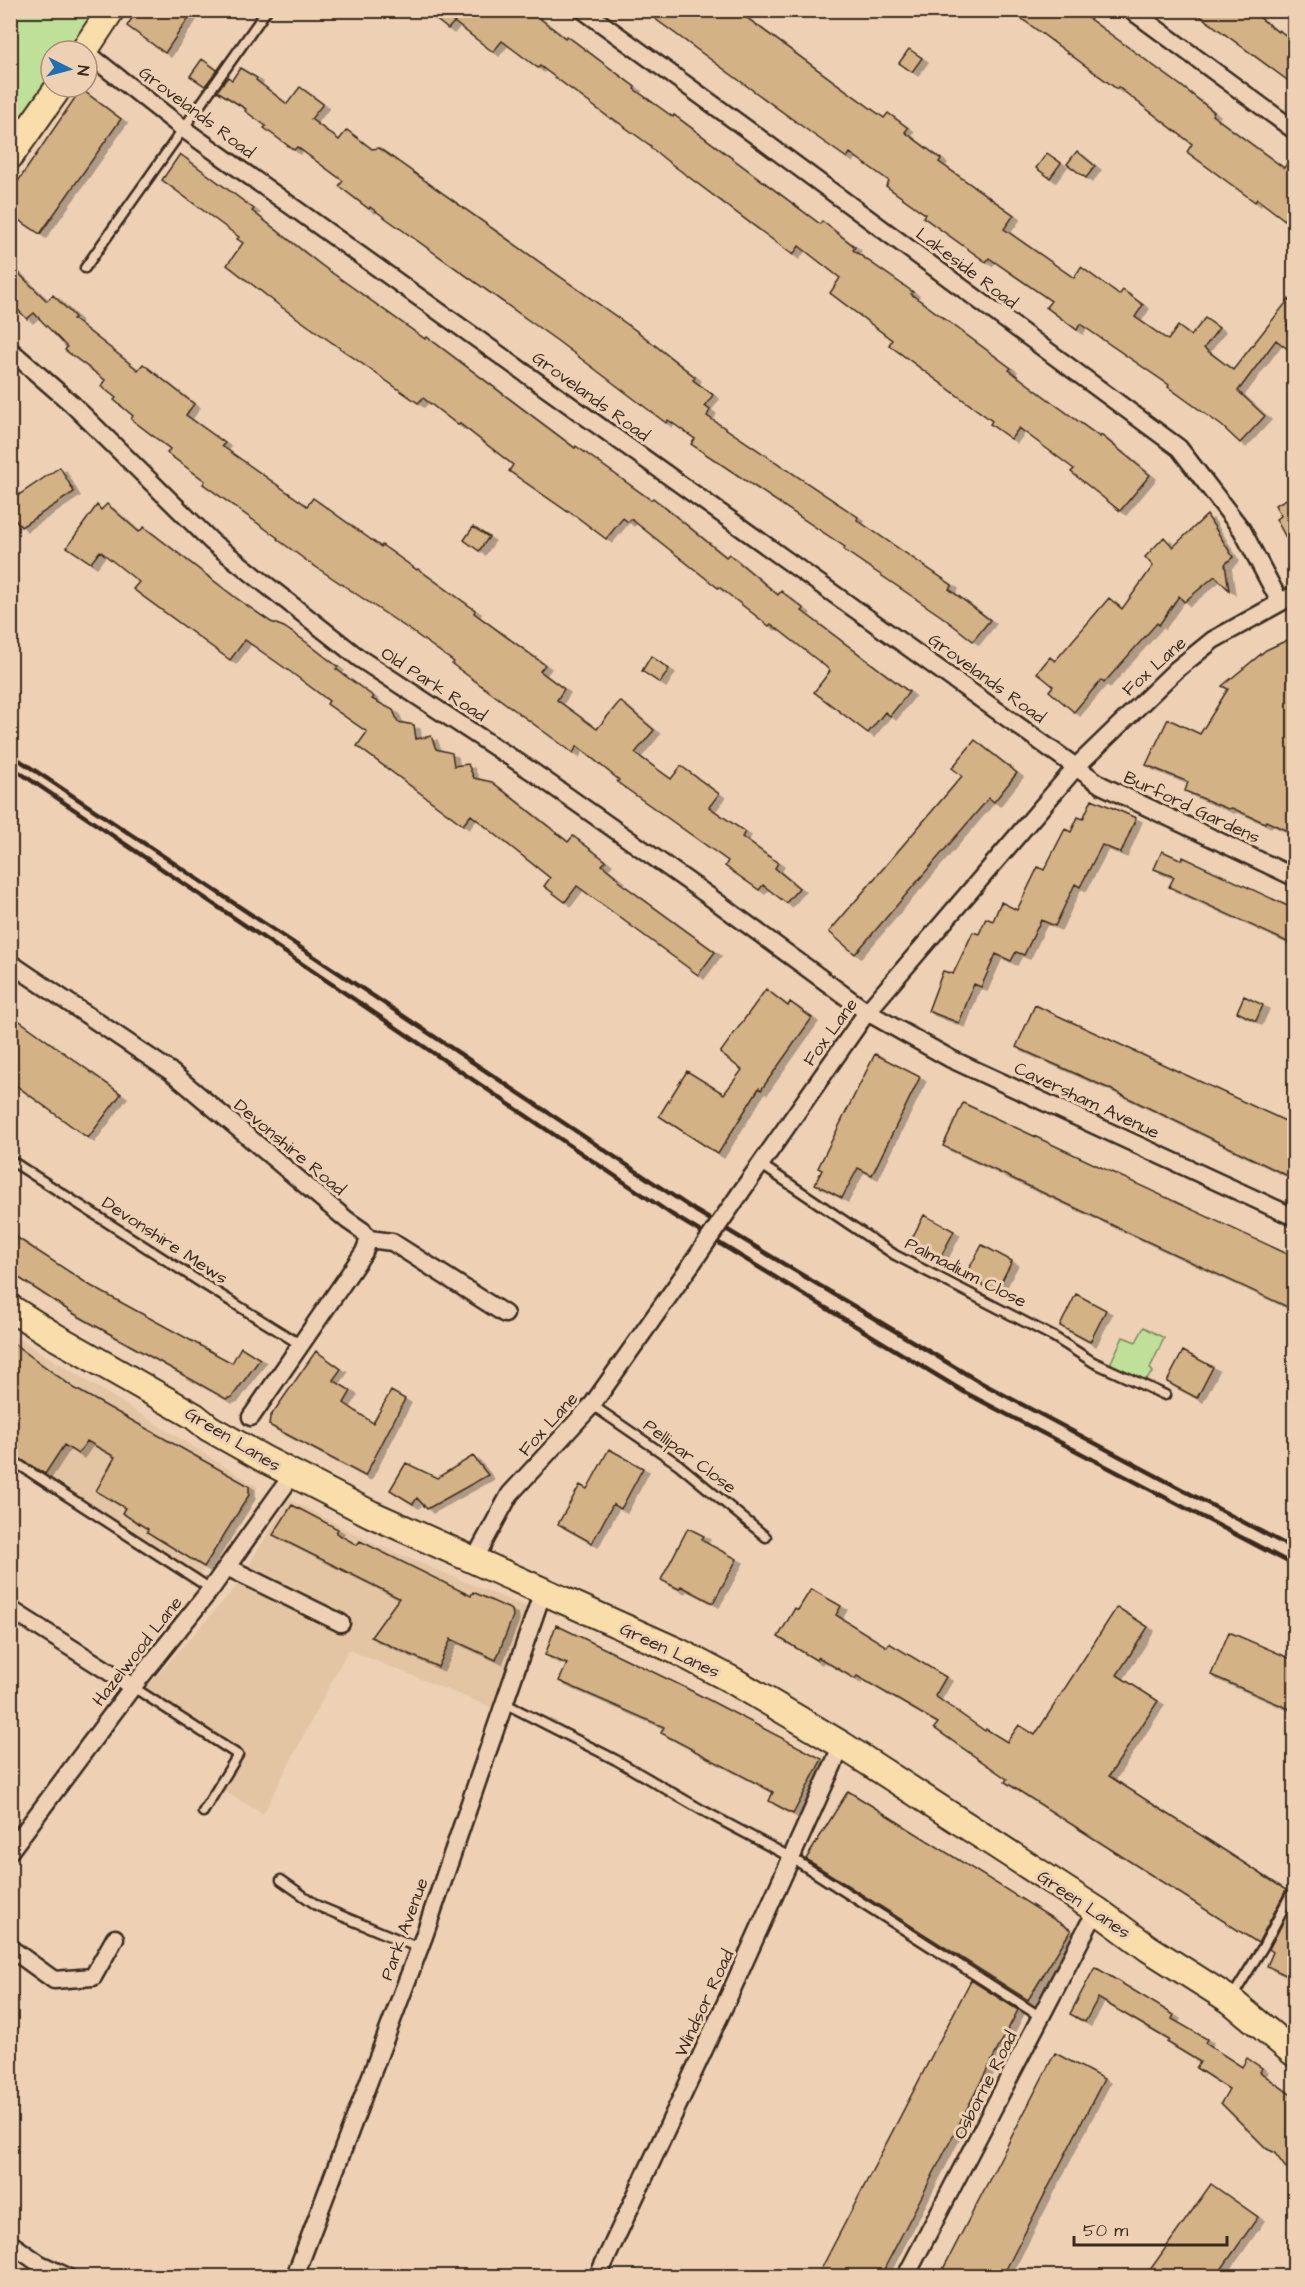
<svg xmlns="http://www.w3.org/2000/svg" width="1305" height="2287" font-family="'Architects Daughter',sans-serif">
<defs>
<filter id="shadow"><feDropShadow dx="6" dy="4" stdDeviation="0" flood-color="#0004"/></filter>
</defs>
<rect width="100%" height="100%" fill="#eed1b5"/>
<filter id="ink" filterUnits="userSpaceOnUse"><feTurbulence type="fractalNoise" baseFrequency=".0167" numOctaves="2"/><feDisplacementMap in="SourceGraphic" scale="12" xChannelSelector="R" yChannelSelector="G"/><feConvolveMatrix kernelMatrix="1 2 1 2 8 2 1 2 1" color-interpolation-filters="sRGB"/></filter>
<g filter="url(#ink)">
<!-- built -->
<path fill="#e3c5a4" d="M10,1333L258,1487L200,1575L11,1457Z
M289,1499L375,1544L526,1607L493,1708L348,1650L263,1814L219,1788L238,1755L144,1690L235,1588Z"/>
<!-- green -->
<path fill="#bfe099" stroke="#7d855c" stroke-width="1.5" d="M11,11H98L70,51H51V78L11,136Z
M1144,1327L1164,1338L1150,1368L1153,1372L1145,1380H1133L1112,1367L1111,1362L1123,1337L1136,1342Z"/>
<!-- building -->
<path fill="#d3b286" stroke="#3b2a1e" stroke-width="1.5" filter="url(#shadow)" d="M137,10H194L165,53L127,26Z
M424,10H529L565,38L567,36L635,87L634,89L673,117L674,115L820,224L822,221L855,247L853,250L913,292L911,294L1011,368L1009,370L1053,403L1100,437L1101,435L1150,475L1120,511L1071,472L1074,469L1019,428L1011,439L990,424L992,421L889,345L892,340L830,293L840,278L799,246L793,255L666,160L650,147L651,146L612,118L611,119L540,66L538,68L502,41L493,52L454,22L448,29Z
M643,10H736L884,118L888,113L908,128L905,132L941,159L939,162L1014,215L1004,229L1074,278L1081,267L1119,295L1123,290L1143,305L1135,317L1168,340L1178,326L1191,336L1205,318L1219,328L1204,348L1233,370L1289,299L1294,303V315L1287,326L1294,332V354L1276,340L1238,391L1265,416L1240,443L1222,426L1168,387L1169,385L1080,324L1077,330L1046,307L1051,301L989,258L986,262L923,217L925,214L886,186L889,181L850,153L847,158L814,135Z
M1010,10H1077L1180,85L1214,112L1212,115L1284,168L1294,153V227L1257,199L1255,202L1187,152L1192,144L1118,87L1117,89Z
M1192,10H1250L1278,32L1279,30L1294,42V85Z
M909,49L922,58L912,72L899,63Z
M202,59L217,70L205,86L190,76Z
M240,68L257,78L256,80L287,104L300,87L323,104L311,119L339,140L347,130L372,149L379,148L638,332L695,377L693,380L713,395L705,406L710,410L707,416L858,517L857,520L952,585L949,589L990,620L973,641L941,616L844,550L845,547L691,444L695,439L668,420L666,423L559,342L370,207L369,209L339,186L343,181L297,147L294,150L264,128L266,126L245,111L246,109L217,91L228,77L232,80Z
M81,89L121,119L40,234L10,214V193Z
M1077,151L1095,166L1086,178L1067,164Z
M1047,153L1061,163L1050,178L1036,168Z
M180,154L254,209L252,211L321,265L425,339L427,337L575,448L576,446L651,500L653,498L726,557L729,554L778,595L781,591L804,609L802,611L909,692L890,716L885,712L868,733L814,692L830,671L825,666L771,624L769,626L719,587L718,588L631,519L628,522L623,518L606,539L569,511L568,512L509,471L513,465L460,424L458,425L423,398L418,403L280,306L227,265L243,243L237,239L239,237L162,180Z
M10,265L47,301L53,295L75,317L73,319L109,347L138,370L143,364L194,404L186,415L225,443L222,446L307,506L313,498L381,547L382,545L417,570L418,569L475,610L474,613L545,665L540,671L564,689L557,700L597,729L620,701L654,730L635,753L671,779L681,766L719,794L709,807L745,832L742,837L778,863L775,868L799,888L786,903L763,885L759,890L725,866L728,861L617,782L619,780L577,746L573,753L452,664L454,662L413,632L307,561L277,539L278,538L203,484L205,481L167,453L170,449L131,419L133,416L114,400L116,398L101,386L105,380L65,350L67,347L34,313L27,319L10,302Z
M60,467L74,492L21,527L10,513V501Z
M1294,495V553L1276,519L1281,516L1275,505Z
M107,504L139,532L144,527L236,598L271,622L284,627L302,639L338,667L336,669L374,697L372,699L393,710L398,722L414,725L416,739L431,736L436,749L452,753L454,766L468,764L474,778L492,782L568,842L573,836L606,861L602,865L619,879L618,881L715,952L698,975L577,886L565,902L544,886L550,878L471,815L463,825L357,746L367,732L327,704L329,701L292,673L245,640L230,660L133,589L139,582L100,551L91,563L67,547L97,505L101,510Z
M1207,515L1233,557L1225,564L1229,590L1215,576L1184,602L1179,596L1159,625L1157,623L1104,683L1101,680L1074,712L1049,691L1053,686L1037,673L1050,657L1055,661L1109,598L1122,609L1153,566L1145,557L1164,537L1173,547Z
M473,527L489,537L479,551L464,540Z
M1294,637V834L1266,821L1265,823L1232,808L1228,809L1185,791L1188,782L1146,765L1168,719L1200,734L1228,689L1222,686L1266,650Z
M651,656L669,669L660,683L642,671Z
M975,740L1017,773L994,802L989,798L855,954L829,932L962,776L952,768Z
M1092,799L1136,818L1121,853L1102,845L1080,887L1075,884L1055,926L1041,920L1024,955L1016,952L1011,961L996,954L981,987L974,984L959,1023L928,1011L943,971L953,974L973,932L979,934L986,918L993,921L1001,902L1017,910L1038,867L1044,870L1065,829L1071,832L1078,817L1083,819Z
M1162,851L1182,860L1183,857L1294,909V945L1169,887L1174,877L1154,869Z
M766,989L788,1006L790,1002L812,1018L761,1090L759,1088L718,1154L659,1116L687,1071L724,1094L742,1070L720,1053Z
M1244,996L1263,1005L1256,1021L1237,1012Z
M1035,1005L1294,1125V1179L1110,1089L1016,1047Z
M10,1014L121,1094L88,1138L10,1081Z
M875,1054L920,1077L872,1175L858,1168L842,1198L815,1184L822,1170L818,1168Z
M963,1103L1294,1257V1310L943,1146Z
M924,1215L954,1231L938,1262L908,1246Z
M10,1233L91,1286L232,1363L241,1347L260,1359L232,1397L226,1399L71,1312L10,1272Z
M982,1245L1012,1261L996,1292L965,1276Z
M1076,1294L1106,1310L1090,1342L1060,1326Z
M10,1341L74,1388L249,1486V1495L204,1567L147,1532L148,1529L122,1513L125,1508L96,1491L115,1457L87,1441L78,1454L64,1445L45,1474L10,1453Z
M316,1351L341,1369L333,1380L351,1391L344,1403L373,1423L391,1391L405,1399L365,1476L269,1425L270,1417Z
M1183,1351L1213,1367L1197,1398L1167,1382Z
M609,1449L643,1468L621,1509L613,1504L592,1543L558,1524L580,1485L587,1489Z
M473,1456L488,1475L427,1509L417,1498L413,1504L390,1490L406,1463L437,1478Z
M292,1505L338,1529L336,1533L357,1545L360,1541L471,1596L473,1592L512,1610L513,1616L496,1660L451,1639L438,1667L371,1637L399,1598L273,1535Z
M688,1528L704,1536L701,1540L737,1559L713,1603L681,1586L679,1589L661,1580Z
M811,1589L841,1606L836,1615L887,1647L889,1643L946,1677L935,1696L985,1731L986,1729L1007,1742L1019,1725L1035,1735L1117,1607L1148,1627L1117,1675L1158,1701L1109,1776L1286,1890L1258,1943L1005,1782L1007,1779L934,1728L938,1723L857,1676L855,1679L818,1657L816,1660L778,1637L795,1608L798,1610Z
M556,1625L684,1687L822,1759L793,1814L769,1801L773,1792L661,1733L664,1727L559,1681L567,1664L545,1655Z
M1229,1632L1294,1660V1711L1211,1675Z
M848,1791L1071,1930L1028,2000L806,1859Z
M1294,1901V1979L1267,1966L1273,1952L1269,1949Z
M1095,1967L1174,2015L1172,2019L1207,2039L1205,2043L1242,2067L1247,2058L1262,2068L1260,2072L1294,2097V2179L1274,2152L1267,2149L1221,2103L1229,2089L1196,2068L1200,2062L1167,2042L1169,2040L1098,1998L1085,2022L1070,2014Z
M971,1980L1018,2010L911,2217L880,2277H817Z
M1055,2053L1104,2079L1015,2252L1002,2277H939Z
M1211,2184L1258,2217L1216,2277H1145Z"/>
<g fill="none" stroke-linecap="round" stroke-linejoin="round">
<defs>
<path id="lane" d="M85,268L267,10
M10,1160L200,1282L301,1345
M760,1164L895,1255L1054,1337L1093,1362L1165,1395
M592,1405L678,1464L766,1537
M10,1459L211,1589
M133,1687L238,1755L203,1812
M504,1703L616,1760L702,1810L792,1858L1041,2017
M281,1880L318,1906L419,1948
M1231,1999L1263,1947L1294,1888"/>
<path id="street" d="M583,10L755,135L1179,448L1242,530L1280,602
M1131,10L1294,130
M87,53L185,130L1101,785L1294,877
M10,350L72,404L212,542L359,658L533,772L706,894L867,1012L951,1059L1294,1217
M10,963L170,1071L347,1220L363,1231L369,1239L364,1252L350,1273L251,1417
M741,1192L867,1012L1076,767L1176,670L1213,640L1294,595
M369,1239L392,1242L505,1314
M473,1562L510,1494L592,1405L693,1262
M227,1567L341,1623
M10,1609L133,1687
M10,1851L131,1689L211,1589L293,1474
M10,1948L54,1980L93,1977L115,1938
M10,2243L40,2264L66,2276
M295,2276L424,1936L543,1591
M598,2276L729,1996L842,1745
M906,2276L1089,1924L1098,1911"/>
<path id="primary" d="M84,51L111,10
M10,156L59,87
M10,1308L54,1336L194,1416L209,1428L264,1459L371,1514L679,1652L732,1680L842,1745L1098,1911L1148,1948L1230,2000L1294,2053"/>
</defs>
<!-- lane casing -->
<use href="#lane" stroke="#3b2a1e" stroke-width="13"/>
<!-- street casing -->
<use href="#street" stroke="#3b2a1e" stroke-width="21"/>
<!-- primary casing -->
<use href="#primary" stroke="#3b2a1e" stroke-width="30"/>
<!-- lane -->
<use href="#lane" stroke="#eed1b5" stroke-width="8"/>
<!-- street -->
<use href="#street" stroke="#eed1b5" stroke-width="16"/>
<!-- primary -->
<use href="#primary" stroke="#f9deab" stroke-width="26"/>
<!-- rail -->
<path stroke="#3b2a1e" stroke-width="4.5" d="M10,754L696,1211L978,1381L1294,1549
M10,766L671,1214L966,1393L1294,1565"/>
<defs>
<path id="street-bridge" d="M693,1262L741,1192"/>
</defs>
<!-- street-bridge casing -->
<use href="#street-bridge" stroke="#3b2a1e" stroke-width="21" stroke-linecap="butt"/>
<!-- street-bridge -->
<use href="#street-bridge" stroke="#eed1b5" stroke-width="16"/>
</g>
</g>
<g text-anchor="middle" stroke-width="6" stroke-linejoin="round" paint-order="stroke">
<!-- street labels -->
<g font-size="18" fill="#3b2a1e" stroke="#eed1b5">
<text transform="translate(197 112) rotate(37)" y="6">Grovelands Road</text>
<text transform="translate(967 268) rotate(37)" y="6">Lakeside Road</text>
<text transform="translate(591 396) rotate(36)" y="6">Grovelands Road</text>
<text transform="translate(1154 666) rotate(-42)" y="6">Fox Lane</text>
<text transform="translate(987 678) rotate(36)" y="6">Grovelands Road</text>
<text transform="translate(434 684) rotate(33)" y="6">Old Park Road</text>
<text transform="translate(1192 807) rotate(25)" y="6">Burford Gardens</text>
<text transform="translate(830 1032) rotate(-54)" y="6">Fox Lane</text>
<text transform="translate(1087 1100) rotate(25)" y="6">Caversham Avenue</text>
<text transform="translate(290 1147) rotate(40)" y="6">Devonshire Road</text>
<text transform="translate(165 1240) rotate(33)" y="6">Devonshire Mews</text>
<text transform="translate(966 1272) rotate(27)" y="6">Palmadium Close</text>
<text transform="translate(548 1424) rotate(-48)" y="6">Fox Lane</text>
<text transform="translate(233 1439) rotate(31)" y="6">Green Lanes</text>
<text transform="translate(690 1456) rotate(37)" y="6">Pellipar Close</text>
<text transform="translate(670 1650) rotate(25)" y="6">Green Lanes</text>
<text transform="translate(137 1651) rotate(-52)" y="6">Hazelwood Lane</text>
<text transform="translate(1084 1904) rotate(34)" y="6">Green Lanes</text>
<text transform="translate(404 1929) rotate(-70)" y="6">Park Avenue</text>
<text transform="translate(704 2003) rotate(-65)" y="6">Windsor Road</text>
<text transform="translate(985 2085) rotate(-63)" y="6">Osborne Road</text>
</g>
</g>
<!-- margin -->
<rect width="1305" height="2287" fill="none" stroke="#eed1b5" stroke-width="36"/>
<rect x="18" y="18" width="1269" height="2251" fill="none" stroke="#3b2a1e" stroke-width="2" filter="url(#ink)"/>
<!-- north arrow -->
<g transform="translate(69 69) rotate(96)"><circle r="28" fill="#eed1b5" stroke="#a68e79" stroke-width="1.5"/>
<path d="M0-4.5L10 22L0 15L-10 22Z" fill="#1f6fb2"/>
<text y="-9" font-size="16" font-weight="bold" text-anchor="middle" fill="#3b2a1e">N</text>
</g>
<!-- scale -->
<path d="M1074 2236v9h153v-9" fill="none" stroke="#3b2a1e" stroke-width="3"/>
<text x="1083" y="2236" font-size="18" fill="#3b2a1e" stroke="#eed1b5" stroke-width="4.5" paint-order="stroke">50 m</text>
</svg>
